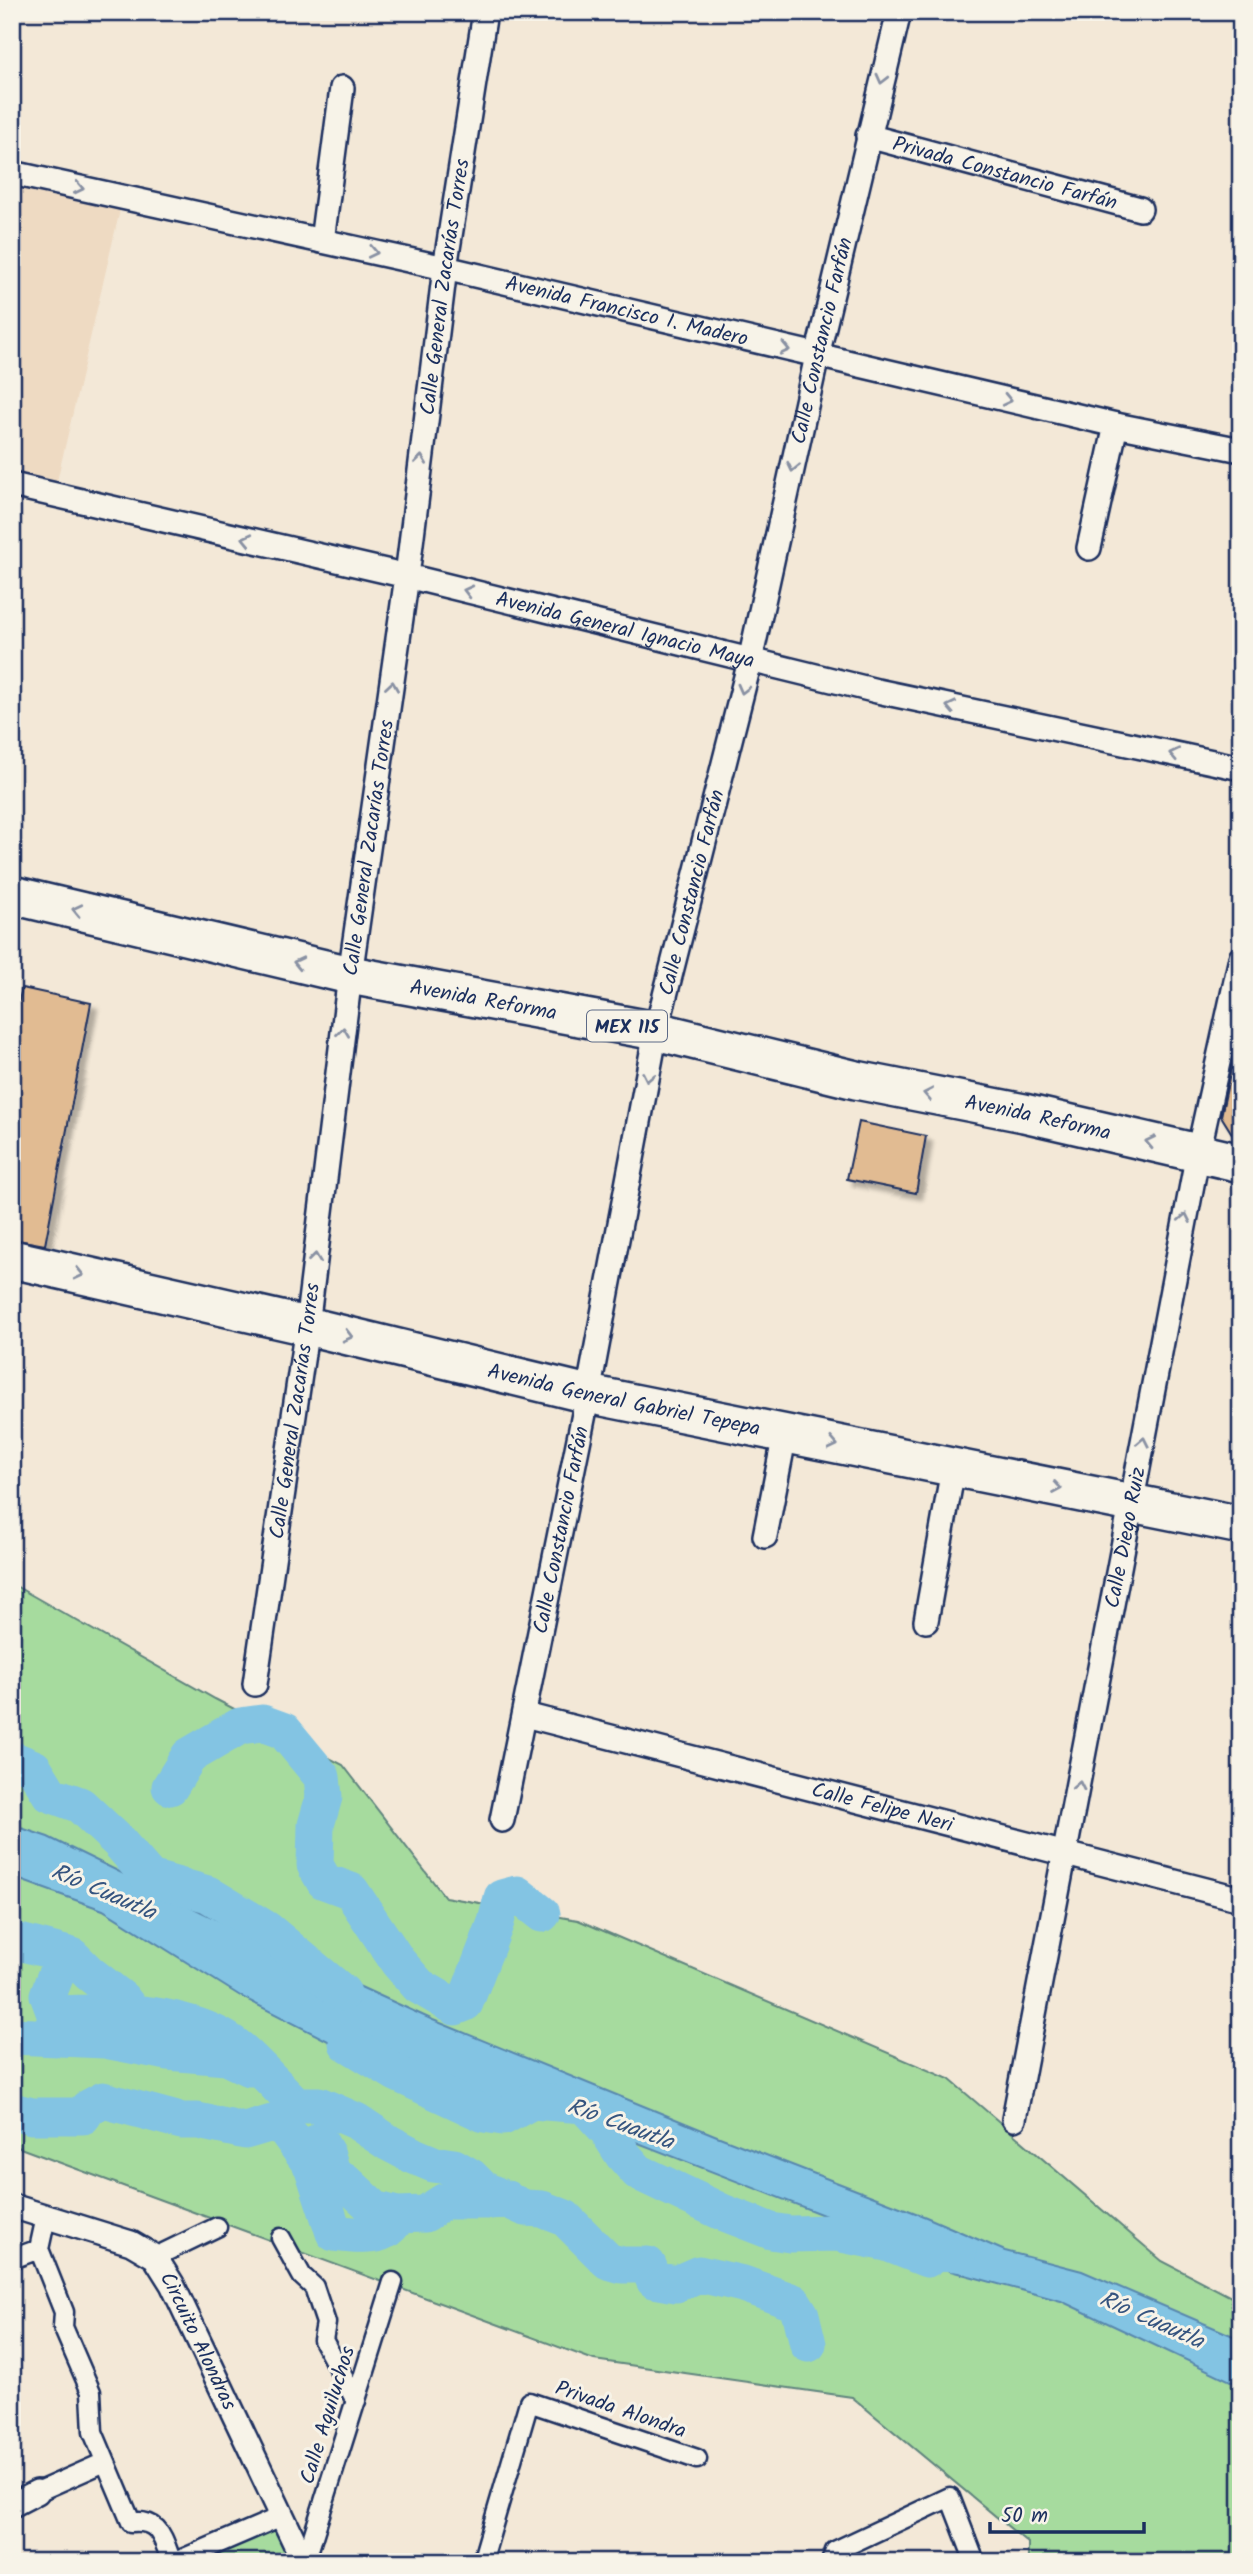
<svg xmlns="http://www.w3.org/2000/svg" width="1253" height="2574" font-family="Kalam,sans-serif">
<defs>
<filter id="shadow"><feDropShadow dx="6" dy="6" stdDeviation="2" flood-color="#0004"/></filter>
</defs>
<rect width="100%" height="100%" fill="#f3e8d7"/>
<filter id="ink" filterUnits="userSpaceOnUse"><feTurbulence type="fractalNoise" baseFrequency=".0143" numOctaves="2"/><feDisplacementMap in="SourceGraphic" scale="14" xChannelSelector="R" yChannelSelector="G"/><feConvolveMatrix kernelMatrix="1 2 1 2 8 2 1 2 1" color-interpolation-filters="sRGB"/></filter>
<g filter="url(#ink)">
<!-- built -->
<path fill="#eedac2" d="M12,173L123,197L54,494L12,485Z"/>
<!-- green -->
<path fill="#a6db9e" stroke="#60857e" stroke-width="2" d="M12,1584L215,1699L343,1765L445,1897L578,1920L949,2079L1162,2261L1241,2302V2562H1028V2543L852,2397L594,2360L12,2145Z
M282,2516L304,2562H175Z"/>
<!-- water -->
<path fill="#83c4e3" stroke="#5988ae" stroke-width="2" d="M12,1825L48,1837L286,1953L433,2020L717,2136L926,2217L1005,2251L1082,2271L1231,2335L1241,2340V2386L1061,2301L947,2270L844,2223L569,2116L511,2105L375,2065L242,1997L103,1910L12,1877Z"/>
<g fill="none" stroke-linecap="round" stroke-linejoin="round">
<!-- river -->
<path stroke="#83c4e3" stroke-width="37" d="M12,1759L34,1768L50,1794L80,1805L118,1841L150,1878L208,1894L266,1929L343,1993
M170,1787L189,1756L240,1726L262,1723L284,1731L322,1777L324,1797L316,1825L315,1865L324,1881L351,1891L398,1962L419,1986L455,2007L465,2003L496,1922L502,1898L517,1894L542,1914
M12,1940L72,1956L89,1973L122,1999L133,2013C170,2017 212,2025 241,2050C260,2067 278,2087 296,2105H319L356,2121L389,2143L414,2156L433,2164L454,2167L471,2177L483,2189L525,2208L542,2209L565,2218L608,2261L622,2265H648L654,2280L676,2284L699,2274L743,2284L793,2302L801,2315L808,2344
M54,1951L58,1969L48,1995L55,2014L120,2012L147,2021
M12,2036L105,2040L168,2052L226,2057L249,2068
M347,2043L396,2073L484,2114L503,2117L532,2101L584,2105L607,2130L623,2155L638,2172L722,2212L771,2231L790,2234L837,2233L887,2243L927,2259L937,2252L958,2253
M12,2111L32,2116H83L88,2108L103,2100L181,2121H198L245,2131L272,2123L285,2129L312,2166L334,2233C356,2236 390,2241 397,2215
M319,2141L327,2155L333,2175L344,2180L375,2209L397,2215L425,2214L445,2201H493L507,2199"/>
</g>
<!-- building -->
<path fill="#e1bb92" stroke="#1b2f5e" stroke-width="2" filter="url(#shadow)" d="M22,988L91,1003L45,1245L12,1239V1028Z
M1234,1055L1241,1056V1141L1236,1140L1221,1116Z
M859,1122L926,1136L916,1193L847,1179Z"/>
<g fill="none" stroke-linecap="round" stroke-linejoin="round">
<defs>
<path id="pedestrian" d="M46,2217L39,2249L64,2312L63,2327L91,2392L93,2432L131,2522C161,2519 162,2538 172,2562
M281,2238L302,2276L314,2287L326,2323L323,2340L356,2401
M155,2257L217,2227
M12,2259L39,2249
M37,2492L105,2462
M175,2562L282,2516
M305,2562L393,2282
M482,2562L529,2402L697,2459
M831,2562L835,2551L950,2497L975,2562"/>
<g id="minor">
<path id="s1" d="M868,136L1140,209"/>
<path id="s2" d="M12,173L445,268L1116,425L1241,450"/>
<path d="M322,241L342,88"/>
<path id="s3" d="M12,485L407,576L877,691L1241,768"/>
<path d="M1089,548L1116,425"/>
<path d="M765,1536L785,1434"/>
<path d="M926,1621L953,1469"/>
<path id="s4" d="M255,1684L307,1326L350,975L407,576L445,268L485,12"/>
<path id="s5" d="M525,1715L1241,1899"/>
<path id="s6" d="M502,1820L588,1394L656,1031L750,661L817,356L899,12"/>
<path id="s7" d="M1014,2119L1198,1153L1241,958"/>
<path id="s8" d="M12,2206L131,2243L155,2257L172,2284L304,2562"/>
<path d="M12,2505L37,2492"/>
</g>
<g id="primary">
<path id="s9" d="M12,895L350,975L656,1031L856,1080L1024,1113L1241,1163"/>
<path id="s10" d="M12,1259L307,1326L588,1394L1241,1525"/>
</g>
</defs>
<!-- pedestrian casing -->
<use href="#pedestrian" stroke="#1b2f5e" stroke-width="23"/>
<!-- minor casing -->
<use href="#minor" stroke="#1b2f5e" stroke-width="28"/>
<!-- primary casing -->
<use href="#primary" stroke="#1b2f5e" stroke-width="42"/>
<!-- pedestrian -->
<use href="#pedestrian" stroke="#f7f3e8" stroke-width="18"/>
<!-- minor -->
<use href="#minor" stroke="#f7f3e8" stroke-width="23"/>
<!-- primary -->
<use href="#primary" stroke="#f7f3e8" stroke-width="37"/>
</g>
<!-- one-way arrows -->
<defs><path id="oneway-chevron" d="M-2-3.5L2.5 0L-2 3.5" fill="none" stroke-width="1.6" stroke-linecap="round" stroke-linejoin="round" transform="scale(1.75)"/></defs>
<g stroke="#8991a3">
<use href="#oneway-chevron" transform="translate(882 79) rotate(104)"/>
<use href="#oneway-chevron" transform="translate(79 188) rotate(12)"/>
<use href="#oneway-chevron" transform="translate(373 252) rotate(12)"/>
<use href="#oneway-chevron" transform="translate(785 349) rotate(13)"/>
<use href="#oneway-chevron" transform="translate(1007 400) rotate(13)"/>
<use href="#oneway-chevron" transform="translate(421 460) rotate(-83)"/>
<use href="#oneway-chevron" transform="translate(793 467) rotate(102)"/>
<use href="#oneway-chevron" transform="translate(247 539) rotate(-167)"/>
<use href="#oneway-chevron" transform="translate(468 591) rotate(-166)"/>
<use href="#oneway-chevron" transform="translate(392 686) rotate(-82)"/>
<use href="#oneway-chevron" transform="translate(743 689) rotate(104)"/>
<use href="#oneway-chevron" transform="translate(951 707) rotate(-168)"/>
<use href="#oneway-chevron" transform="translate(1174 754) rotate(-168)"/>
<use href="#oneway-chevron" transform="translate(77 910) rotate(-167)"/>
<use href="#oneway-chevron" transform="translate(298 963) rotate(-167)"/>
<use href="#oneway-chevron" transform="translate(343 1032) rotate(-83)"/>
<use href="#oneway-chevron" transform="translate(648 1077) rotate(101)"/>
<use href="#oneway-chevron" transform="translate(928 1094) rotate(-169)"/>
<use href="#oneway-chevron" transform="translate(1150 1142) rotate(-167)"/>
<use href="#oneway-chevron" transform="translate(1185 1218) rotate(-79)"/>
<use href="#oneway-chevron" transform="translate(315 1258) rotate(-83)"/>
<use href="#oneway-chevron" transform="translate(79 1274) rotate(13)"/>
<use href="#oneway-chevron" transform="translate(348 1336) rotate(14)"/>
<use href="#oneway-chevron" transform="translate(1143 1442) rotate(-79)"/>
<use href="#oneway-chevron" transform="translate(833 1444) rotate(12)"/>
<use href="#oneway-chevron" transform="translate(1057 1488) rotate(10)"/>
<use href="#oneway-chevron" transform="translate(1079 1786) rotate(-79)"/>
</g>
</g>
<g text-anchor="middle" stroke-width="6" stroke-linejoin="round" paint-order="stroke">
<!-- shield labels -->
<rect fill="#f7f3e8" stroke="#5d6a87" stroke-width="2" x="587" y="1010.5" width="80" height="31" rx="5"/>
<g font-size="19" font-weight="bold" fill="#1b2f5e">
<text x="627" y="1033">MEX 115</text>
</g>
<!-- street labels -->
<g font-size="21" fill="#1b2f5e" stroke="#f7f3e8">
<text dy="7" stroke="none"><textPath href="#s1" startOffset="142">Privada Constancio Farfán</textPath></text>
<text dy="7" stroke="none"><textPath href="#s4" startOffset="1410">Calle General Zacarías Torres</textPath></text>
<text dy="7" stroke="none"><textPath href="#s2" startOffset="630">Avenida Francisco I. Madero</textPath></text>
<text dy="7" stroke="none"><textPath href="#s6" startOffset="1514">Calle Constancio Farfán</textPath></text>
<text dy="7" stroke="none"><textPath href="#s3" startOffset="630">Avenida General Ignacio Maya</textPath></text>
<text dy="7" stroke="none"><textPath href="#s4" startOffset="844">Calle General Zacarías Torres</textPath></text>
<text dy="7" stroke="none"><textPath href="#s6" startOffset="947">Calle Constancio Farfán</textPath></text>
<text dy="7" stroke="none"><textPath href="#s9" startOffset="483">Avenida Reforma</textPath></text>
<text dy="7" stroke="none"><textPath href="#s9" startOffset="1050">Avenida Reforma</textPath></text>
<text dy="7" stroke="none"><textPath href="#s10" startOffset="628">Avenida General Gabriel Tepepa</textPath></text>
<text dy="7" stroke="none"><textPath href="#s4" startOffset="276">Calle General Zacarías Torres</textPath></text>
<text dy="7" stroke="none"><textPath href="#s6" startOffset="296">Calle Constancio Farfán</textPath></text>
<text dy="7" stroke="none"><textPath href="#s7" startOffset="592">Calle Diego Ruiz</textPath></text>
<text dy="7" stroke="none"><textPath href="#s5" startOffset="369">Calle Felipe Neri</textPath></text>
<text dy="7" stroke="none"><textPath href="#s8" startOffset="247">Circuito Alondras</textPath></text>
<text transform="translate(621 2409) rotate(19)" y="7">Privada Alondra</text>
<text transform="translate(327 2415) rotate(-73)" y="7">Calle Aguiluchos</text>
</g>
<!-- water labels -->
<g font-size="23" font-style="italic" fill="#35547f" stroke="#f7f3e8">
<text transform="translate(104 1891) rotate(23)" y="8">Río Cuautla</text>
<text transform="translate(621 2123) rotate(20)" y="8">Río Cuautla</text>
<text transform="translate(1152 2319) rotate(24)" y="8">Río Cuautla</text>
</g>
</g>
<!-- margin -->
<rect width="1253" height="2574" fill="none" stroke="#f7f3e8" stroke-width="42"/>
<rect x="21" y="21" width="1211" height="2532" fill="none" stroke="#1b2f5e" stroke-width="2.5" filter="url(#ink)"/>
<!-- scale -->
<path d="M990 2522v10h154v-10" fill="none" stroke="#1b2f5e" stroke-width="3.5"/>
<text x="1001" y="2522" font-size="21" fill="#1b2f5e" stroke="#f7f3e8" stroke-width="5" paint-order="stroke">50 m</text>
</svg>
